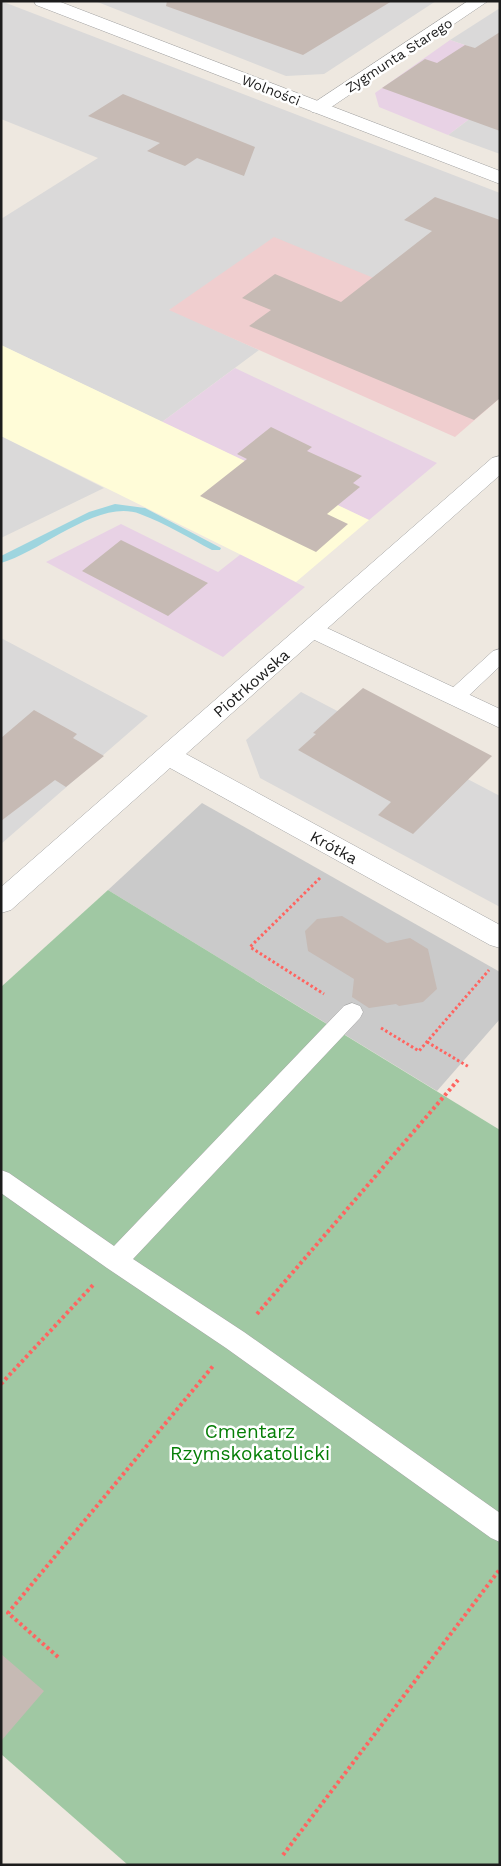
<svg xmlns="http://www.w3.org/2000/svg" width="501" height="1866" font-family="'Work Sans',sans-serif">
<rect width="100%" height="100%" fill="#eee8e0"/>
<!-- residential -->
<path fill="#dad9d9" d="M1,1L500,193V330L169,309L259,350L162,422L1,345V219L98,158L1,119Z
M95,1H436L324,74L286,76Z
M500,8V57L450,40Z
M500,96V154L448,135Z
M1,436L104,488L1,538Z
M1,638L148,716L1,844Z
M301,692L500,796V907L260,778L246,740Z"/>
<!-- commercial -->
<path fill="#f0cecf" d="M274,237L500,330V398L455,437L169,310Z"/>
<!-- industrial -->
<path fill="#e8d2e5" d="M450,40L500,57V96L448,135L379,107L375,93Z
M235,368L437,463L369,520L162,422Z
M121,524L218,572L241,554L305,587L223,657L46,562Z"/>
<!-- education -->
<path fill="#fffcd8" d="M1,345L369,520L296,582L1,436Z"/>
<!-- religious -->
<path fill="#cacaca" d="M202,803L500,972V1019L437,1091L108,890Z"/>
<!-- cemetery -->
<path fill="#a0c8a3" d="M108,890L500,1130V1865H128L1,1754V987Z"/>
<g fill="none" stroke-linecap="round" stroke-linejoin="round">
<!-- stream -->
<path fill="#9ed5df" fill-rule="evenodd" d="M115,504L145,508L221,548L220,550H212C189,538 165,523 140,514C99,498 41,552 1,563V556L89,512Z"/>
</g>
<!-- building -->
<path fill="#c6bab4" d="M167,1H392L303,55L166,6Z
M500,32V131L382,88L425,59L437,63L465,45L475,48Z
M123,94L255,147L244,176L197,158L185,166L147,151L160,143L88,116Z
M435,197L500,220V398L474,420L249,326L271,310L242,298L275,274L341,302L432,231L404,220Z
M271,427L312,447L307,451L362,476L353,483L360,487L327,514L348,524L316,552L200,496L247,459L237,454Z
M121,540L208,583L168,616L82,571Z
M363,688L492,756L413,834L378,815L391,802L298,750L316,734L313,733Z
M34,710L77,734L73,738L104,756L66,787L55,780L1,821V738Z
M342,916L387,943L410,938L428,949L437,989L423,1002L399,1006L396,1004L369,1008L352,997L354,979L308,951L305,931L317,919Z
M1,1654L44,1691L1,1741Z"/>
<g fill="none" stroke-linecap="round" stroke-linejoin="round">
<defs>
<path id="service" d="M500,649V666L462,702L455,704L448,702L445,697L448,692L493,651Z
M352,1003L360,1006L363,1012L360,1018L133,1259L244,1332L500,1513V1542L491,1538L226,1348L107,1268L1,1193V1170L9,1173L114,1246L344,1006Z"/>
<path id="minor" d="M468,1H488L324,112L318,113L312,112L309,108L312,104Z
M312,621L500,709V728L304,635L300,629L304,623Z"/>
<path id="tertiary" d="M34,1H58L500,171V184L36,5Z
M500,456V475L186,754L500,925V948L490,945L170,768L11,910L1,913V887L492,458Z"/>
</defs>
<!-- service casing -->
<use href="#service" stroke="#a3a3a3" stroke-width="1"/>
<!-- minor casing -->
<use href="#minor" stroke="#a3a3a3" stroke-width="1"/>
<!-- tertiary casing -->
<use href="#tertiary" stroke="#a3a3a3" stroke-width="1"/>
<!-- path-far1 -->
<path stroke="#ff6460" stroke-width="3" stroke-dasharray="2.5 2.5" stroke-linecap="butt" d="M320,878L250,947L324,994
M381,1028L419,1051L489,970
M427,1042L469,1067"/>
<!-- path -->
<path stroke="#ff6460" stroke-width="4" stroke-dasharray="3 3" stroke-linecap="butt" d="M257,1314L458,1080
M1,1384L93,1285
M58,1657L8,1613L213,1366
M283,1855L500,1569"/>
<!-- service -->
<use href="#service" fill="#fff" fill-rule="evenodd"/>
<!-- minor -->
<use href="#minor" fill="#fff" fill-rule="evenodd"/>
<!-- tertiary -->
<use href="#tertiary" fill="#fff" fill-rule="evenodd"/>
</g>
<g text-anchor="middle" stroke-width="5" stroke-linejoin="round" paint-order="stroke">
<!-- far-street labels -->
<g font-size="14" fill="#1c1c1c" stroke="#fff">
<text transform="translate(399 55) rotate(-33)" y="5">Zygmunta Starego</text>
<text transform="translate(271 90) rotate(21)" y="5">Wolności</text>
</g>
<!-- street labels -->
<g font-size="16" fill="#1c1c1c" stroke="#fff">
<text transform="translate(251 683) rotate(-41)" y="6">Piotrkowska</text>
<text transform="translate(334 847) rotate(29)" y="6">Krótka</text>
</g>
<!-- near-park labels -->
<g font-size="19" fill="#057e06" stroke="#fff">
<text x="250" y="1438">Cmentarz<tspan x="250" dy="22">Rzymskokatolicki</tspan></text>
</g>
</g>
<!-- border -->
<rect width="501" height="1866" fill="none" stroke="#1c1c1c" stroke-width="5"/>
</svg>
